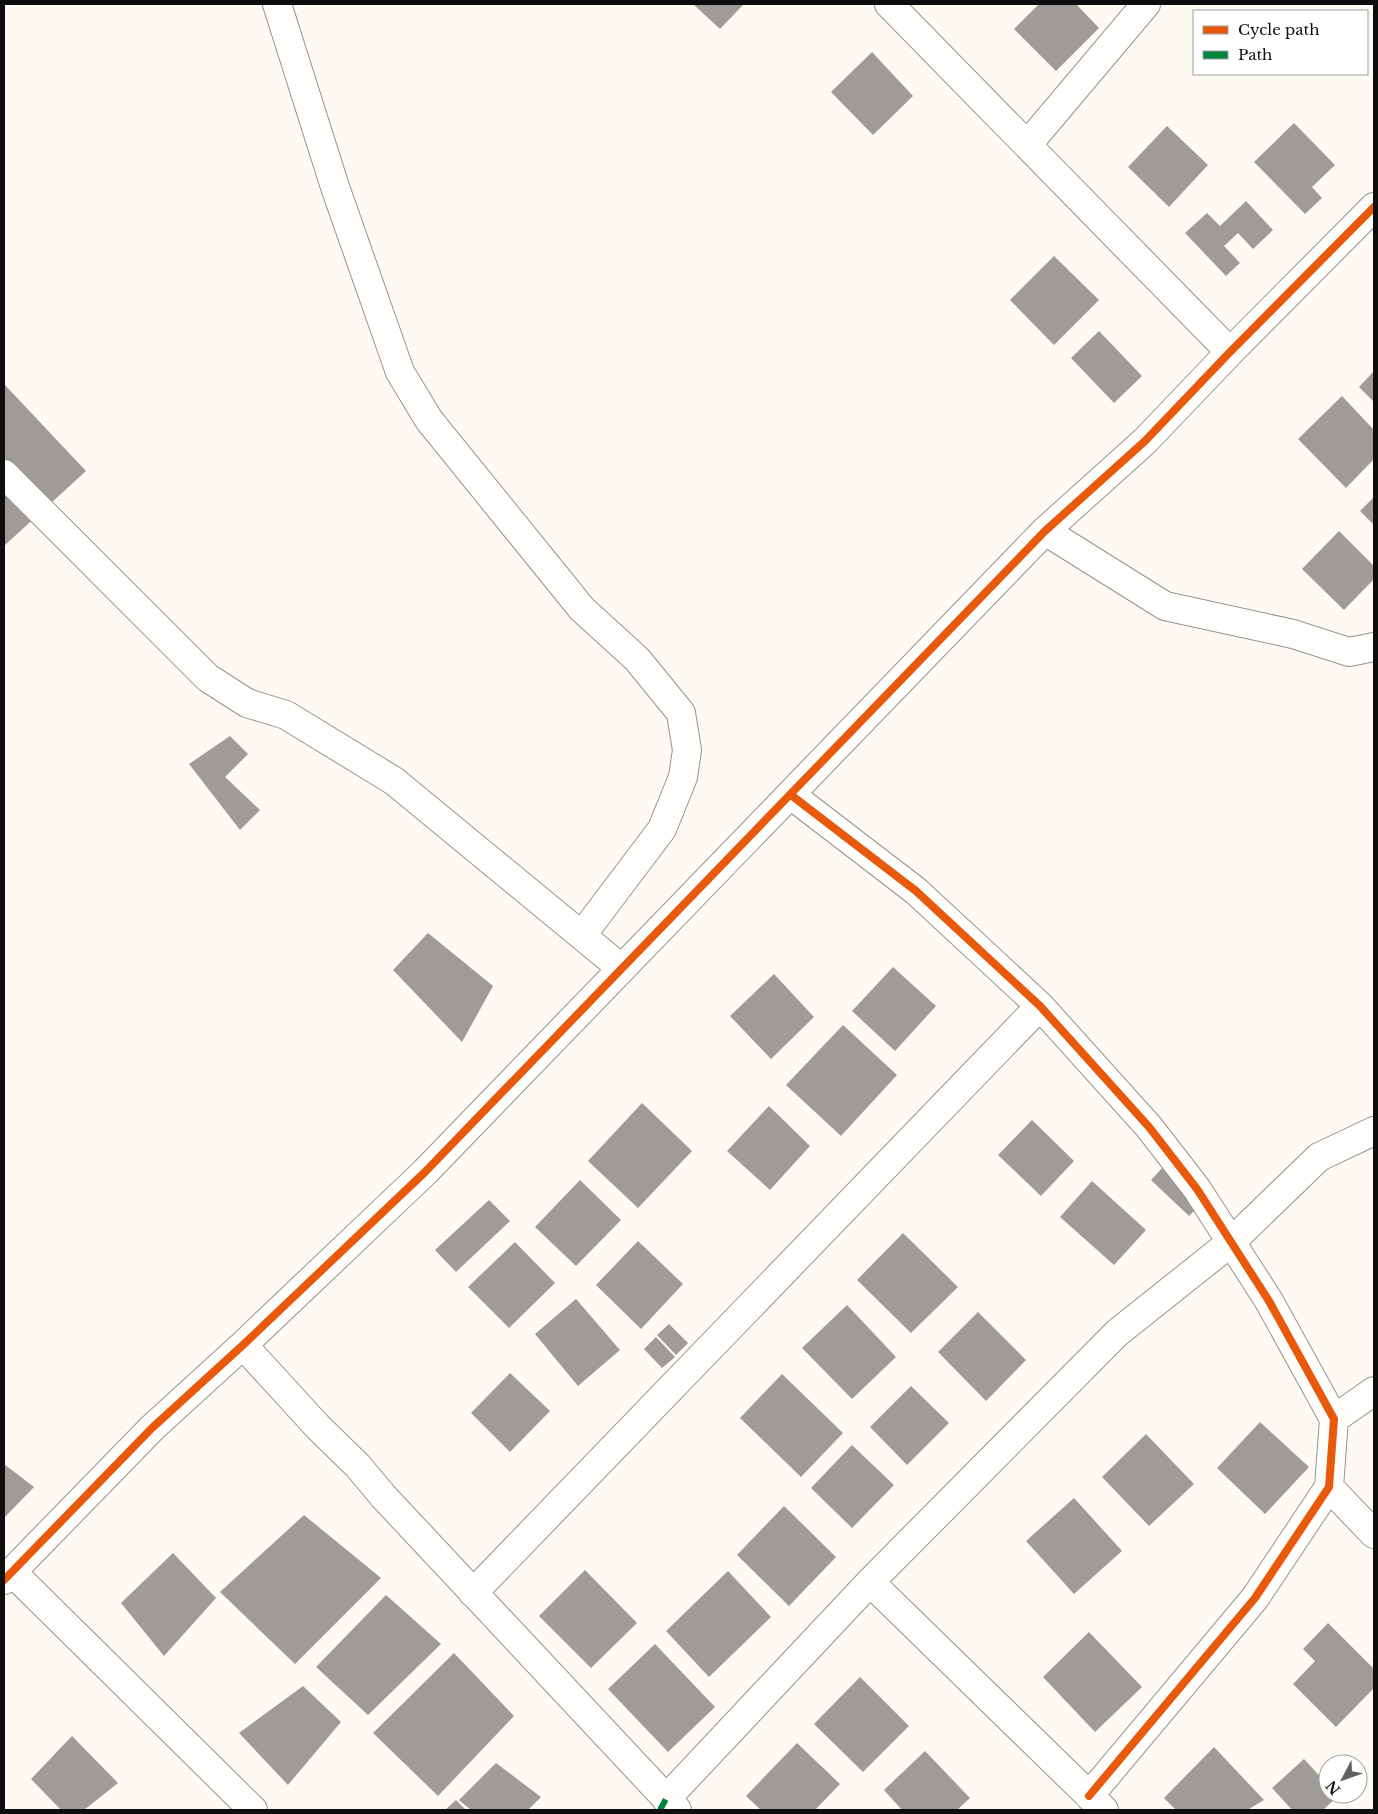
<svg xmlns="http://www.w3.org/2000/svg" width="1378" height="1814" font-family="'Libre Baskerville',serif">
<rect width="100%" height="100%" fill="#fcfaf2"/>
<!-- building -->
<path fill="#9f9c98" d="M693,4H744L720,29Z
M1039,4H1076L1099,28L1056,71L1014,29Z
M872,52L913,96L873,135L831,92Z
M1294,123L1335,165L1312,187L1322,198L1305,214L1254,162Z
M1167,126L1208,165L1169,207L1128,167Z
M1246,201L1273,230L1253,249L1238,233L1224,246L1240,263L1226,276L1185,233L1207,213L1220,226Z
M1054,256L1099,300L1054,345L1010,300Z
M1099,331L1142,376L1114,403L1071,358Z
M1374,371V402L1359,387Z
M4,384L86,471L4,546Z
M1342,396L1374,430V459L1346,488L1298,439Z
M1374,497V525L1360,511Z
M1339,531L1374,566V579L1344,610L1302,569Z
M230,736L248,754L225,777L260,810L240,830L189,764Z
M428,933L493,986L462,1042L393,970Z
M893,967L936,1006L895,1051L852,1011Z
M774,974L814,1017L771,1059L730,1016Z
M843,1025L897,1075L841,1136L786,1085Z
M642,1103L692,1151L638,1208L588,1161Z
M769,1106L810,1146L770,1190L727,1151Z
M1032,1120L1074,1161L1041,1196L998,1155Z
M1164,1166L1202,1203L1189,1216L1151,1180Z
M580,1180L621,1220L576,1266L535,1227Z
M1092,1181L1146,1230L1114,1265L1060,1217Z
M489,1200L510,1221L456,1272L435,1250Z
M903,1233L958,1287L911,1333L857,1280Z
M638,1241L683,1284L641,1329L596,1285Z
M515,1242L555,1283L509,1328L468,1287Z
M576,1299L620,1350L578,1386L535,1334Z
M847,1305L896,1357L852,1399L802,1348Z
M978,1312L1026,1360L986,1401L938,1352Z
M669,1324L688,1343L676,1355L657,1335Z
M656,1337L675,1357L662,1368L644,1349Z
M510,1373L550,1411L510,1452L471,1413Z
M782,1374L843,1433L801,1477L740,1418Z
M911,1386L949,1423L907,1465L870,1427Z
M1260,1422L1309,1467L1265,1514L1217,1468Z
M1146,1434L1194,1484L1149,1526L1102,1477Z
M852,1445L894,1485L852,1528L811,1488Z
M4,1464L34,1487L4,1518Z
M1074,1498L1122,1551L1074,1594L1026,1541Z
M784,1506L836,1557L789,1606L737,1555Z
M304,1515L381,1578L295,1664L220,1592Z
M173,1553L216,1598L164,1656L121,1603Z
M585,1570L637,1623L591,1668L539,1616Z
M728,1571L771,1617L709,1677L666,1631Z
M386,1595L441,1644L368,1715L316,1667Z
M1328,1623L1374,1669V1688L1336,1727L1293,1684L1315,1661L1303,1649Z
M1089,1632L1142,1687L1095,1732L1043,1677Z
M655,1644L715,1707L668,1752L608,1689Z
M454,1653L514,1716L438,1796L373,1733Z
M860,1677L909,1726L863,1772L814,1724Z
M303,1686L341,1722L288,1785L239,1733Z
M72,1736L118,1783L84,1810H61L31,1779Z
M797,1743L840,1784L815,1810H761L746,1796Z
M1214,1747L1264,1800L1249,1809L1250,1810H1176L1164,1798Z
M925,1751L970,1798L957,1810H902L884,1790Z
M1304,1759L1328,1785V1794H1336L1338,1796L1323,1810H1292L1272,1788Z
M496,1763L541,1797L528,1810H471L459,1800Z
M456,1800L466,1810H445Z"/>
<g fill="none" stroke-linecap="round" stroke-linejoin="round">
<defs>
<path id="street" d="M277,4L335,187L400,372L429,420L582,609L637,659L681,713L687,750L683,777L662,829L582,935
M889,4L1230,352
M1028,144L1146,4
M4,474L208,678L247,703L286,715L394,781L621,968
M1045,531L1165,606L1293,634L1349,652L1374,647
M791,795L916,891L1040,1006L1149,1127L1197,1189L1269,1301L1334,1419L1329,1487L1255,1598L1089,1796
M243,1345L318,1427L358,1466L383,1496L677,1810
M1334,1419L1374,1391
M1329,1487L1374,1534
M12,1572L253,1810
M4,1580L152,1428L243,1345L425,1172L1045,531L1145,441L1230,352L1374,207
M870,1582L1104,1810
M473,1593L1040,1006
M666,1799L870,1582L1117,1333L1230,1243L1319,1157L1374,1131"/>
</defs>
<!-- street casing -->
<use href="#street" stroke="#959491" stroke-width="30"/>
<!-- street -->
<use href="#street" stroke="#fffefd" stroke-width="28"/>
<!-- quiet -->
<path stroke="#00873e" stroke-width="6" stroke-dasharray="12 6" stroke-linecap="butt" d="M660,1810L666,1799"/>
<defs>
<path id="cycleway" d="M791,795L916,891L1040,1006L1149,1127L1197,1189L1269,1301L1334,1419L1329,1487L1255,1598L1089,1796
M4,1580L152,1428L243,1345L425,1172L1045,531L1145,441L1230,352L1374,207"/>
</defs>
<!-- cycleway casing -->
<use href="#cycleway" stroke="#fff" stroke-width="11"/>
<!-- cycleway -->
<use href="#cycleway" stroke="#e8590c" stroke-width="8"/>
</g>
<!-- border -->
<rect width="1378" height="1814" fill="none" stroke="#0e0e0e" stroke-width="10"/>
<!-- legend -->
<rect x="1193" y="10" width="175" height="65" fill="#ffffff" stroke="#9f9f9f"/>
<rect x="1203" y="26" width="25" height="8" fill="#e8590c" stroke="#9f9f9f"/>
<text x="1238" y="35" font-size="15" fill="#0e0e0e">Cycle path</text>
<rect x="1203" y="51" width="25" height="8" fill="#00873e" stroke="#9f9f9f"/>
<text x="1238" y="60" font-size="15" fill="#0e0e0e">Path</text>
<!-- north arrow -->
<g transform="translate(1343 1779) rotate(229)"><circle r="24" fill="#ffffff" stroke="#9f9f9f"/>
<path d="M0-4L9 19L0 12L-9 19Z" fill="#61615e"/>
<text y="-8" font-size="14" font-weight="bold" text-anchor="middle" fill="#0e0e0e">N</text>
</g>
</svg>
